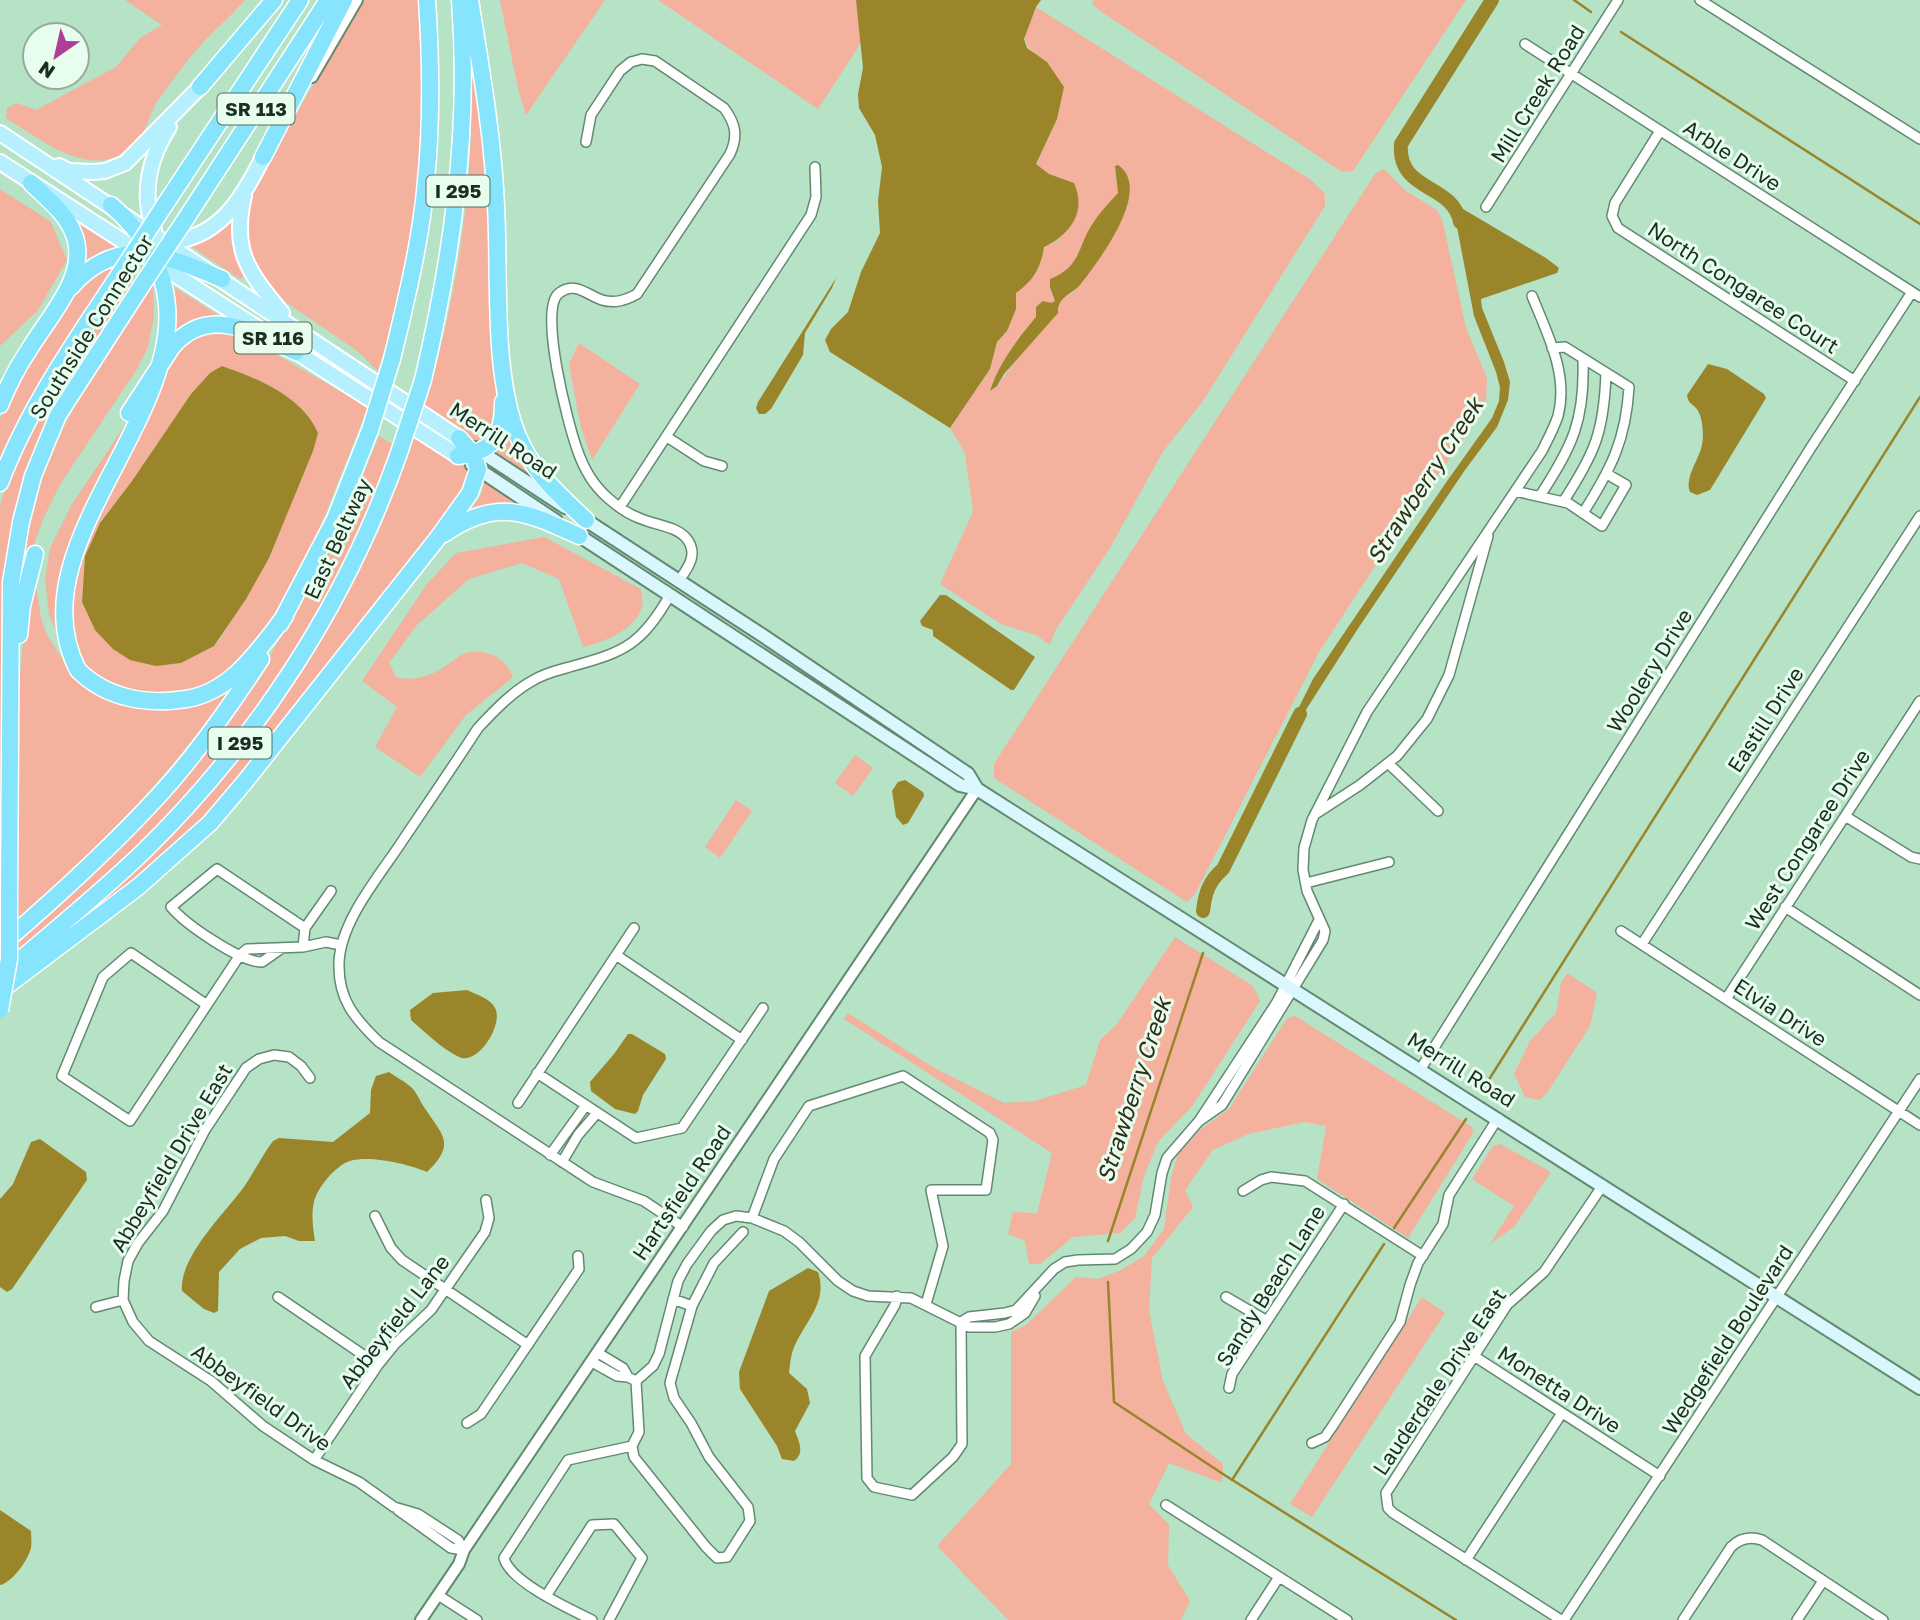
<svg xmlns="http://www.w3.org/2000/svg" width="1920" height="1620" font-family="'Golos Text',sans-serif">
<rect width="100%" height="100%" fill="#b6e2c5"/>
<!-- green -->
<path fill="#f3b19e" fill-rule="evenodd" d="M125,0H245C233,14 220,25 207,38C190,56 175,77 160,97C150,110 147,132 135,144C95,184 43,141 6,118L7,108L17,103L36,110L116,67L140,38L162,25Z
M365,0H418C430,123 415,253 378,371L356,350L271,292L263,283L244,240L249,196L347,26Z
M500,0H605L526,115L518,89Z
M658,0H856L862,41L818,109Z
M1094,0H1466L1353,171L1342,172L1103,13L1092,4Z
M1036,7L1311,180L1325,194V206L1203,401L1162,453L1110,548L1055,631L1050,645L1036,635L1001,624L940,584L973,512L965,453L950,428L990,369L997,342L1007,331L1016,293C1032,281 1041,267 1044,247L1057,241L1069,229L1074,183L1049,174L1036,164L1057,119L1047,62C1015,40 1024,40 1036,7ZM1115,167L1129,200L1073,293L1063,297L997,386L990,391C996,366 1033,313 1056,301L1050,287L1073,265L1080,255L1091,225L1118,193Z
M471,35L480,81L496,281L498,424L496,431L477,444L424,408C451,319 468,226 471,132C472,100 471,68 471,35Z
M1384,169L1406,191L1437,210L1443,223L1466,328L1487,378L1486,401L1465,437L1390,543L1319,652L1195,894L1187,902L994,778V764L1375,174Z
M0,189L51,222L67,260L38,310L0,346Z
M75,219L76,220L119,247L84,264Z
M234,219L239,259L245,275L240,279L189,245L213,235Z
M118,261L32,396L0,462V419L10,395L76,288L89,276Z
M129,273L137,279L17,509L2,934L0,936V505C25,420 81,347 129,273Z
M165,281L221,317L160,349Z
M153,284L154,317L147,349L137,369L61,483L44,517L28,561H25C34,448 95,375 153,284Z
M209,330L242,335L368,407L318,532L296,577L252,651L210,687L155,698L108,686L66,650L49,615L45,580L50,548L72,504L171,357L185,341ZM222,366C257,378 303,397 318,433L269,558L220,639L214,646L181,663L156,666L95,630L82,602L85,556L100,523L132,481L191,394Z
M579,343L640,384L592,460L580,424L569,364Z
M507,423L540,482L490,451Z
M415,434L472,471V484L225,801L101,913L96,907C239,778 357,620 415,434Z
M379,436L395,446L381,486L318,621L236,742L143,845L17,955V937L65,897L267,661L322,565L360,483Z
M485,481L524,506L521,509L468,514L481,494Z
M544,537L641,589C641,594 644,602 642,606C636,630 604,642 583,647L559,579L522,563L469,579L417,625L389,663L396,677C413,682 432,676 447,665C452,662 459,655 465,653C486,648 506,657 513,677L466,715L420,777L375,747L397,707L362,681L427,584L456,553Z
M36,585L41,618L47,635L63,660L76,674L131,704L234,684C171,775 101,846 18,919C18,809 10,695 32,587Z
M855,755L873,768L853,796L835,783Z
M736,800L752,811L720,858L705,847Z
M1175,937L1253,986L1260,1001L1193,1105L1158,1142L1144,1176L1135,1218L1120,1233L1073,1237L1040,1264H1029L1025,1241L1008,1234L1013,1212L1037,1213L1052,1153L844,1019L848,1013L931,1066L1004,1103L1035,1101L1086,1085L1100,1040L1117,1024Z
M1567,973L1597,993L1590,1026L1547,1093L1540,1100L1525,1097L1514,1074L1530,1041L1556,1013L1561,983Z
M1295,1016L1472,1127L1473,1133L1408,1238L1317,1179L1326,1126L1305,1122L1248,1134L1213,1150L1185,1190L1193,1207L1152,1258L1149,1311L1163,1381L1186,1434L1223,1464L1222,1483L1169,1463L1149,1504L1169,1525L1168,1565L1190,1601L1181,1620H1008L937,1546L1011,1464V1332L1026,1325L1076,1277L1098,1279L1121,1270L1144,1256L1164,1229L1171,1178L1178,1154L1201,1129L1229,1109L1287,1018Z
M1500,1144L1551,1172L1514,1227L1490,1244L1514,1206L1472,1179L1493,1146Z
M1422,1297L1445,1313L1312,1517L1290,1504Z"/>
<!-- water -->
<path fill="#9a852b" d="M856,0H1041L1036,7L1024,39L1027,48L1047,62L1064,87L1057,119L1036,164L1049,174L1074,183C1087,212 1070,235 1044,247C1041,268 1033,281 1016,293V309L1007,331L997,342L990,369L950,428L830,352L825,340L831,329L848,312L861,272L880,233L878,201L882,167L875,135L859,108L858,94L863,68Z
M1118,165C1154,189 1098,262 1080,285C1071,295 1057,297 1058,313L1004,374L997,386L990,391C998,365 1018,338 1036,317V307L1043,301L1051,303L1055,301L1050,287V279C1082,266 1077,247 1093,223C1100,212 1109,203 1118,193L1115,166Z
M1453,206L1463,209L1546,258L1559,268L1557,273L1481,299L1482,308L1504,362L1510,382L1508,400L1497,427L1465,470L1357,630L1293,730L1296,713L1313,679L1445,484L1492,418L1499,401L1500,387L1496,372L1474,316Z
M836,278L832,288L805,333L803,355L771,409L765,414H759L756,408L758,402Z
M1708,364L1727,369L1764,394L1766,398L1710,490L1697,495L1690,492C1684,478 1699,460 1702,445C1704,435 1703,416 1696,408C1691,403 1688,403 1687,395Z
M222,366C257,378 303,397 318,433L313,451L269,558L246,599L214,646L181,663L156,666L130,660L113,649L95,630L82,602L85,556L100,523L132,481L191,394L210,373Z
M940,595H946L1035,657L1014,690H1011L933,636V630L922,626L920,621Z
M905,780L923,792L924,796L908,823L903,825L896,817L892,791L898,782Z
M467,990C477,995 490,998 495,1008C504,1024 478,1066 459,1057C442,1049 425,1032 411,1020L410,1010L433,993Z
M628,1034H632L665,1054L666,1059L643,1095L638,1111L635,1114L615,1109L591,1091L590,1082L614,1054Z
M389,1072C396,1077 406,1082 412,1088C417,1093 420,1101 424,1107C442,1135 457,1143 427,1172C408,1164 370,1155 350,1161C336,1165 317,1188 314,1202C311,1214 313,1228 315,1241H299L285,1236L261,1238L240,1249L219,1272L218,1311L214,1313L204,1309L182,1291C179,1257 224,1214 244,1187C254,1172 262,1156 273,1141L279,1138L333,1142L370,1113L371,1090L376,1076Z
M40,1139L86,1172L87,1180L12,1289L7,1292L0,1287V1199L13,1184L31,1142Z
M808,1268L818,1272C828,1301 807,1319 795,1345C791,1353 790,1364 789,1373L807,1389L810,1403L795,1431C799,1442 805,1453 794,1461L782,1459L777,1446L740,1389L739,1372L769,1291Z
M0,1510L31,1531C31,1535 32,1543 31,1548C28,1560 12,1583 0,1585Z"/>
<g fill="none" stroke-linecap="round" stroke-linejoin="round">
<!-- stream -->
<path stroke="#9a852b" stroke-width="2.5" d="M1574,0L1591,12
M1621,32L1920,224
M1483,1089L1920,397
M1394,1228L1466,1119
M1108,1241L1203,953
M1108,1282L1114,1402L1226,1476L1456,1620
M1232,1480L1384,1244"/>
<!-- river -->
<path stroke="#9a852b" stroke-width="14" d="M1460,222C1453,183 1397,192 1401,144L1492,0
M1203,911C1205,893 1209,881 1223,869L1300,714"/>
<defs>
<path id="minor" d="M1700,0L1920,139
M1525,44L1920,297
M1660,131L1615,203L1612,216L1618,228L1855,381
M586,142L591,115L620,71L631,62L642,59L655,61L724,108C736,124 738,136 730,154L637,294C626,300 615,304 602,300C587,295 574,280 558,294C539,312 568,424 577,449C583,467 594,486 608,498C617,506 628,514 639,518C654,525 677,526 687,539C699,555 687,569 678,582
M1486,207L1618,0
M1552,348L1565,347L1629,387C1626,440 1611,469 1583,513
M667,437L704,461L722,466
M1515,491L1568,503L1602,526L1626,485L1607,474
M1540,496C1573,445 1585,420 1583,359
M1563,502C1595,453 1604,432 1606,373
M620,507L811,215L816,197L815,167
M670,595C642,644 625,652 573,666C559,670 544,673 532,681C512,692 494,711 478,728C454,765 428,803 403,840C381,874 340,921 339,963C338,999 354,1018 379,1042L593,1182L644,1201L683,1227
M1388,763L1438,811
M1317,813L1360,785L1397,756L1427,719L1449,675L1488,536
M1845,816L1911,857L1920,859
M1306,883L1389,862
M1785,907L1920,995
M305,928L331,891
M1621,931L1920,1125
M1642,944L1920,516
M282,948L262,962C240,962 185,924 171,907L217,869L305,928L303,947
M616,955L742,1040
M1726,999L1920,701
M207,1005L131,953L103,977L62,1076L130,1121L240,955L247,949L303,947L326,942L341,945
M1420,1070L1810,449L1912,292
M537,1073L636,1138L682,1128L763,1008
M310,1078L301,1066L289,1057L274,1055L259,1059L246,1068L205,1130L163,1211L138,1243L128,1261L124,1281L123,1300L133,1322L149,1341L211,1381L263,1426L314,1460L359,1482L394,1507L418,1514L458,1540L464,1550
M518,1103L634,928
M1199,1121L1222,1105L1323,940L1325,931L1307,891L1303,870L1304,848L1312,820L1367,712L1542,451C1548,439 1554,428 1558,416C1569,375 1547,333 1532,296
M550,1155L586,1105
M562,1162L578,1135L597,1113
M1243,1191L1261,1180L1271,1177L1305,1181L1423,1256
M375,1216L391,1248L402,1260L528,1345
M752,1218L774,1159L809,1106L903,1076L990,1133L993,1140L986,1190H931L943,1246L926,1304
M897,1296L895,1305L865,1356L867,1478L874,1487L912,1495L953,1457L962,1444L961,1322
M278,1297L378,1365
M1226,1297L1267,1321
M673,1299L692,1306
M96,1307L123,1300
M961,1322L969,1317L1005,1313L1016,1310L1054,1269L1065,1262L1078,1260L1115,1259L1131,1249L1147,1232L1155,1215L1162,1173L1167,1158L1199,1121L1277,1002L1319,920
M598,1353L623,1368L628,1377
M1474,1356L1660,1476
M592,1362L617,1376L628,1377L636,1381
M636,1381L639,1432L632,1446L634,1457L706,1547L717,1558L727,1557L750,1521L748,1507L709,1457L691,1423L674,1398L670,1383L692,1306L714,1263L743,1232
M636,1381L653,1366L659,1354L678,1281L687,1264L711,1231L723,1220L736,1216L752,1218L784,1231L799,1242L838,1281L853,1291L868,1296L911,1298L969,1327H995L1009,1324L1025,1313L1035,1296
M1229,1388L1232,1374L1344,1204
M467,1423L481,1414L579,1269L578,1256
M1312,1443L1325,1437L1332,1427L1400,1322L1410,1285L1418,1263L1443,1224L1449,1195L1498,1118
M314,1460L378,1365L395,1344L431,1310L485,1232L489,1218L486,1200
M1166,1505L1347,1620
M398,1510L451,1548L464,1550
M1466,1560L1562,1413
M438,1595L477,1620
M546,1596L592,1525L614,1524L642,1558L609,1620
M592,1620C570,1609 510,1582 504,1558L568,1460L632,1446
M1251,1620L1279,1577
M1561,1620L1393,1513L1388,1508L1386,1493L1507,1305L1544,1272L1603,1185
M1564,1620L1920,1079
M1683,1620L1731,1547C1740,1538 1750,1536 1762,1540L1883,1620
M1797,1620L1823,1581"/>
<path id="tertiary" d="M312,77L357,0
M421,1620L459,1564L464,1550L977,789"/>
<path id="secondary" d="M475,448L565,507
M472,465L556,521
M581,517L762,635L968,774L977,789
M572,531L960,785L977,789L991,798L1920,1388"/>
<path id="primary" d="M0,133L459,438
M0,162L264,332
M59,166L69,171L93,172L105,171L125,163L200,87
M244,196C231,252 249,272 282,313
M154,230C141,194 149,158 169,127
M164,242C218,241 242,199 263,157
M287,346L458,456"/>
<path id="motorway" d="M470,0C481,69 493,137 496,206C500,275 492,370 517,434C531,470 558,494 586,520
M200,87L274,0
M263,157L344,0
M111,205C283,356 0,519 78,670C107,699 148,705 186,699C232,692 259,649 285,616
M164,206L300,0
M185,220L328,0
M71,287C118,233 167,256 222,279
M392,359C406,301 421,241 426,181C432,121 431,60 427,0
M423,380C453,252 470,131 460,0
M0,405C8,385 18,366 30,348C50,315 91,273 73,232C65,212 46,198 31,183
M129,413L172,347C209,303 255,334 296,352
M458,456C493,452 503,437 503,402
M0,483C29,406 76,340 121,272
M444,534C497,497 526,512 579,536
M280,624L335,519L370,430
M19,635L22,606L35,554
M9,899L11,582L21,522L33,476L58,415L142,285
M0,946C57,897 112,847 162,792C199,751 231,705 261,659
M2,975C49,935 97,896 142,853C257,741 347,602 400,450
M0,991L138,887L210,823L244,783L437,539L470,493L478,469L473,454L459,438"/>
</defs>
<!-- minor casing -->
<use href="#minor" stroke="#628a71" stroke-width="12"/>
<!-- tertiary casing -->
<use href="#tertiary" stroke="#628a71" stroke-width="14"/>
<!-- secondary casing -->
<use href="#secondary" stroke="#628a71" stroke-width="16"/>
<!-- primary casing -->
<use href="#primary" stroke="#fff" stroke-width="18"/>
<!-- motorway casing -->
<use href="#motorway" stroke="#fff" stroke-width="19"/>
<!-- minor -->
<use href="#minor" stroke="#fff" stroke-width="9"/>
<!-- tertiary -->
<use href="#tertiary" stroke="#fff" stroke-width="10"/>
<!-- secondary -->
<use href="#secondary" stroke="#dbf7fe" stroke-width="12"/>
<!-- primary -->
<use href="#primary" stroke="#b6effe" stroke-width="14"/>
<!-- motorway -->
<use href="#motorway" stroke="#86e4fd" stroke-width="16"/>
<defs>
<path id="motorway-bridge" d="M121,272L164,206
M142,285L185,220
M370,430L392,359
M400,450L423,380
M0,1010L9,959V899"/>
</defs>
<!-- motorway-bridge casing -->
<use href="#motorway-bridge" stroke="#fff" stroke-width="19" stroke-linecap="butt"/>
<!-- motorway-bridge -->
<use href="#motorway-bridge" stroke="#86e4fd" stroke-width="16"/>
</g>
<g text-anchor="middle" stroke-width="6" stroke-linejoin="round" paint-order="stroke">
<!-- shield labels -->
<g fill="#e7fdee" stroke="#596b60" stroke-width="2">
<rect x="217.5" y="93.5" width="77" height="31" rx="5"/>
<rect x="426.5" y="175.5" width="63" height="31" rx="5"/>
<rect x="234.5" y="322.5" width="77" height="31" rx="5"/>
<rect x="208.5" y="727.5" width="63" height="31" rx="5"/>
</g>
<g font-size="19" font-weight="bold" fill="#1c2d23">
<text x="256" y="116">SR 113</text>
<text x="458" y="198">I 295</text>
<text x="273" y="345">SR 116</text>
<text x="240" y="750">I 295</text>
</g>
<!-- street labels -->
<g font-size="21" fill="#1c2d23" stroke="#e7fdee">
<text transform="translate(1538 94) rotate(-58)" y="7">Mill Creek Road</text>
<text transform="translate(1732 156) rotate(33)" y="7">Arble Drive</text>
<text transform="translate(1743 288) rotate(33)" y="7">North Congaree Court</text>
<text transform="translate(92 327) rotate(-58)" y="7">Southside Connector</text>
<text transform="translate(503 441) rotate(33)" y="7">Merrill Road</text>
<text transform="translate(338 539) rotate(-65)" y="7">East Beltway</text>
<text transform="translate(1650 671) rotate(-58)" y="7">Woolery Drive</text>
<text transform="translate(1766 720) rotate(-57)" y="7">Eastill Drive</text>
<text transform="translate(1808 840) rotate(-57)" y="7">West Congaree Drive</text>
<text transform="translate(1780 1013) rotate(33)" y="7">Elvia Drive</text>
<text transform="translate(1461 1070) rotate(32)" y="7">Merrill Road</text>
<text transform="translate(172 1158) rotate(-59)" y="7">Abbeyfield Drive East</text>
<text transform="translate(682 1193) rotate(-56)" y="7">Hartsfield Road</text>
<text transform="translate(1271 1286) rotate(-58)" y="7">Sandy Beach Lane</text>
<text transform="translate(395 1322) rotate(-52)" y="7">Abbeyfield Lane</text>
<text transform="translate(1728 1340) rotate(-57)" y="7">Wedgefield Boulevard</text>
<text transform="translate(1440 1382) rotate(-56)" y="7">Lauderdale Drive East</text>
<text transform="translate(1559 1390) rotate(33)" y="7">Monetta Drive</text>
<text transform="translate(261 1398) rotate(36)" y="7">Abbeyfield Drive</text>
</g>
<!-- water labels -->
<g font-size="23" font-style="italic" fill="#322d19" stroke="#e7fdee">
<text transform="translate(1425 481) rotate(-57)" y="8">Strawberry Creek</text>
<text transform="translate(1134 1090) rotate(-72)" y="8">Strawberry Creek</text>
</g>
</g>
<!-- north arrow -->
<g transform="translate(56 56) rotate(214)"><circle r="33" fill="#e7fdee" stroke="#96aa9d" stroke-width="2"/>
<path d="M0-5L12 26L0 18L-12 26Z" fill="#af3e99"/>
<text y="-10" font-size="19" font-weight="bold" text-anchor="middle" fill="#1c2d23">N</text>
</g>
</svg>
